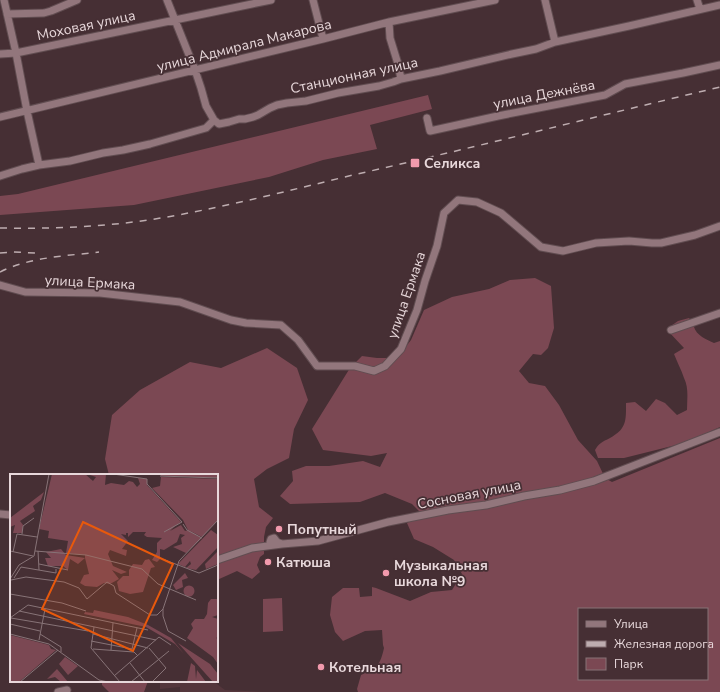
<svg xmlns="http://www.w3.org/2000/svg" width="720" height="692" font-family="'Nunito Sans',sans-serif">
<rect width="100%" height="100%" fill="#462f34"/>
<!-- built -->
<path fill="#54363c" d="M160,681H213L225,690L264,692H180V687L160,689Z"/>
<!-- green -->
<path fill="#7b4853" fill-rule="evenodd" d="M428,95L432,109L370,125L377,149L323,160L269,177L134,205L0,215V196L18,194Z
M535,278L551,286L554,328L548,348L541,355L533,354L519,371L529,383L545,386L559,405L578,440L597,461L605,478L612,482L720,438V692H358L357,689L361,675C377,668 380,666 384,648L383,645L382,630L365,631L343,641L335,632L330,615L332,597L343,588H359L360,597L372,596V587L376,588L410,601L431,592L452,590L462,574L454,560L433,547L414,539L407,523L415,518L421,513L412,504L385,493L360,502L290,504L280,496L293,481L292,471L306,466H329L363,461L380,467L387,453L371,456L323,450L312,429L350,368L362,356L377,358H397L411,340L424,310L452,297L489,289L510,280ZM579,609H707V679H579Z
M689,318C693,323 692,322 694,327C696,335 707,340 714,343L720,341V427L684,443L624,458H598L595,450C599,443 602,442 610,438C627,429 626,420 626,403L635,402L646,411L656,399L665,403L677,415L687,410C687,399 689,388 684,378C681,369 677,362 674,354L684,348L668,331V328L678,321Z
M267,348L297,368L308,400L294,429L289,458L267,469L254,479L259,507L273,518L266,527L264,537V554L260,557L257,565L260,572L252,579L237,571L217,580V475H109L105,459L112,415L140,390L190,362L221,368Z
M282,598L283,631L263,632V599Z
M102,681H148L144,692H109L102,685Z"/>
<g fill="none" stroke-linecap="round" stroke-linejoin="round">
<defs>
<path id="minor" d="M4,0L16,53L27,111L39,165
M167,0L195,70L201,88L206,106L214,120
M313,0L323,39
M545,0L555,42
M697,0L700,9
M7,14L44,13L51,11L77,0
M389,22L390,38L398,64L401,79
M0,54L16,53L271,0
M0,117L323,39L389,22L495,0
M427,118L430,131L498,116L605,95L625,84L683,73L720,65
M0,176L22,169L39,165L70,161L103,153L123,150L150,144L206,128L214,120L219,124L229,122L239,119H245L253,117L258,115L270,108L277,105L287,103L306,101L338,93L379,86L393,82L401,79L440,71L512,54L536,49L555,42L629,26L720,5
M0,285L25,292L100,293L180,302L231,320L246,323L281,325L298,340L317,366H355L374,371L385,366L401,349L417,310L425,281L437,246L444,213L458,200L477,202L501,213L541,247L563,251L596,243L629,241L652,243H661L695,235L720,226
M671,330L720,313
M0,514L11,515
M273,545L271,544L270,542L271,539L274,538L277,542L282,544
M217,560L252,548L282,544L318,541L388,522L448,510L486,505L524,496L560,490L594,481L720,432
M58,692L67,690"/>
</defs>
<!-- minor casing -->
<use href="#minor" stroke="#614d51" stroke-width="9"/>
<!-- minor -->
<use href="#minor" stroke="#92767c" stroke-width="7"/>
<!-- rail -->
<path stroke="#beadb0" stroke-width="1.5" stroke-dasharray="7 7" stroke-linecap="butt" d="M0,228C52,229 103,227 155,219C222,208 287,191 353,175C476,147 598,116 720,87
M0,253L13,252L36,253
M0,272C30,257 66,256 99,252"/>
</g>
<!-- markers -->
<g fill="#f29aad" stroke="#462f34" stroke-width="1.5">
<rect x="410" y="158" width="10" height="10" rx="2"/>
<circle cx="279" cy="529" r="4"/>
<circle cx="268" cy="562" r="4"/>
<circle cx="386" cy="573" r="4"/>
<circle cx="321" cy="667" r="4"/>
</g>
<g text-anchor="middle" stroke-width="3.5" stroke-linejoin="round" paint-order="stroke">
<!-- street labels -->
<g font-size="14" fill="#e8d8db" stroke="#462f34">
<text transform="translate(86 25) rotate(-12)" y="5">Моховая улица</text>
<text transform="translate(244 45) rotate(-14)" y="5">улица Адмирала Макарова</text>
<text transform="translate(354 75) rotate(-12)" y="5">Станционная улица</text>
<text transform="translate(544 94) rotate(-11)" y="5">улица Дежнёва</text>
<text transform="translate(90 282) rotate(3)" y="5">улица Ермака</text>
<text transform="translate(406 295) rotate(-71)" y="5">улица Ермака</text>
<text transform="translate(469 494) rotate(-11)" y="5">Сосновая улица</text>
</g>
<!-- poi labels -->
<g font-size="14" font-weight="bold" fill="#e8d8db" stroke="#462f34" text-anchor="start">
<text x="424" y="168">Селикса</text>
<text x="287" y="534">Попутный</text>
<text x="276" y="567">Катюша</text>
<text x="394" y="570">Музыкальная<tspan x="394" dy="16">школа №9</tspan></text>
<text x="329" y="672">Котельная</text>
</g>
</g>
<!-- overview -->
<g transform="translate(10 474)">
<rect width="208" height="208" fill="#462f34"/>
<path d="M42,0H75L83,7L86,3L77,0H96L95,11L101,9L114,11L119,7L123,8L127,13L130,10L128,4L137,5V11L171,48L165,52L160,57L171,51L175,57L178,56L173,46L142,14L150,12L151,3L208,5V46L192,63L178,56L192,64L176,79L163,73L172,70L171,64L175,61L170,60L167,68L154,76L150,75V85L147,88L142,86L147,78V69L152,64L137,63L134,61L136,58H123L118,63V59H116V61L111,60L118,67L112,75L117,76L116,82L100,76L98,80L103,92L117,98L111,100L102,96L109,105L100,110L94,109L87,113L75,112L70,109L74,101L79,100L75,84L68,90L60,85L58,96L53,92H38L35,84H41L36,78L51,75L56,81L75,84V81L56,79L58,67L38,64L39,57L29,55ZM151,0H208V4L151,2ZM34,18L31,26L23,32L25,37L10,47L13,51L12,59H3L5,51L0,53V44ZM201,56L208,61V73L186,96L176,94L181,90L180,87L175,93L168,90ZM208,77V90L196,95L195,90ZM139,85L145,93L141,94L133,118L120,120L109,117L107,108L113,102H119V96L123,90L132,91L135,86ZM175,99L178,104L172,106L173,113L166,116L163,111ZM173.5 117a5.5 5.5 0 1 1 11 0a5.5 5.5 0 1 1-11 0ZM201,125H208V141L202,143L208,145V163L206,164L208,165V190L203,183L177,164L183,154L181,150L185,145H194L197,140L198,129ZM84,136L118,143L138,151L161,164L174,180L165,170L136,153L74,140L75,138L83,139ZM0,161L39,171L41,175L46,176L9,208H0ZM168,169L200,190L208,200V208H203ZM55,183L68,192L58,201L49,190ZM181,189L185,192L186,205L187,196L196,208H177ZM47,195L53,202L58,208H51L45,203L37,205Z" fill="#7b4853"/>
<path fill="none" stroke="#877377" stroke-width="1" d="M103,0L137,5V10L172,48L154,58M150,2L208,4M173,50L177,56L192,64M12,60L13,52L24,44M0,77L23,82M25,77L76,81L132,95L148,110L186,126M28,77L29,96M3,78L7,60L27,63M155,86L189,99L208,91M29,90L58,96M11,93L46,99V95M4,104L11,93M0,105L9,91L24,82L39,0M1,106L16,103L54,108L69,114L77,125L97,108L104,112L106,119L140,141H147L153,135M0,120L52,129L76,137M9,137L146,166M0,144L18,131L138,156M1,144L78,157M0,150L30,157M84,153L81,174L110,208M0,160L39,170L89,206L98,208M30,160L51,173V178M83,160L138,174M29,166L35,135M81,167L122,175M176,167L158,157L153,142V135L169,87L208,46M139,174L156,194L142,208M83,175L124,178L128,182M122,175L127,154M101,176L103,149M120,189L135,208M104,202L149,163L161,171M10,208L48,176M121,208L159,177"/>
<path fill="#e8590c" fill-opacity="0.15" stroke="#e8590c" stroke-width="2" d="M73,48L163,90L123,177L32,135Z"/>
<rect width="208" height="208" fill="none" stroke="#e8d8db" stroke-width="2"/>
</g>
<!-- legend -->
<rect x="578" y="608" width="130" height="72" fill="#462f34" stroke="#877377"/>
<rect x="586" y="621" width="20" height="6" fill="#92767c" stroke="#877377"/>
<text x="614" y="628" font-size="12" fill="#e8d8db">Улица</text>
<rect x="586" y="641" width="20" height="6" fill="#beadb0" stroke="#877377"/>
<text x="614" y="648" font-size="12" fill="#e8d8db">Железная дорога</text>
<rect x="586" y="658" width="20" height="12" fill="#7b4853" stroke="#877377"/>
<text x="614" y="668" font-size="12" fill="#e8d8db">Парк</text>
</svg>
